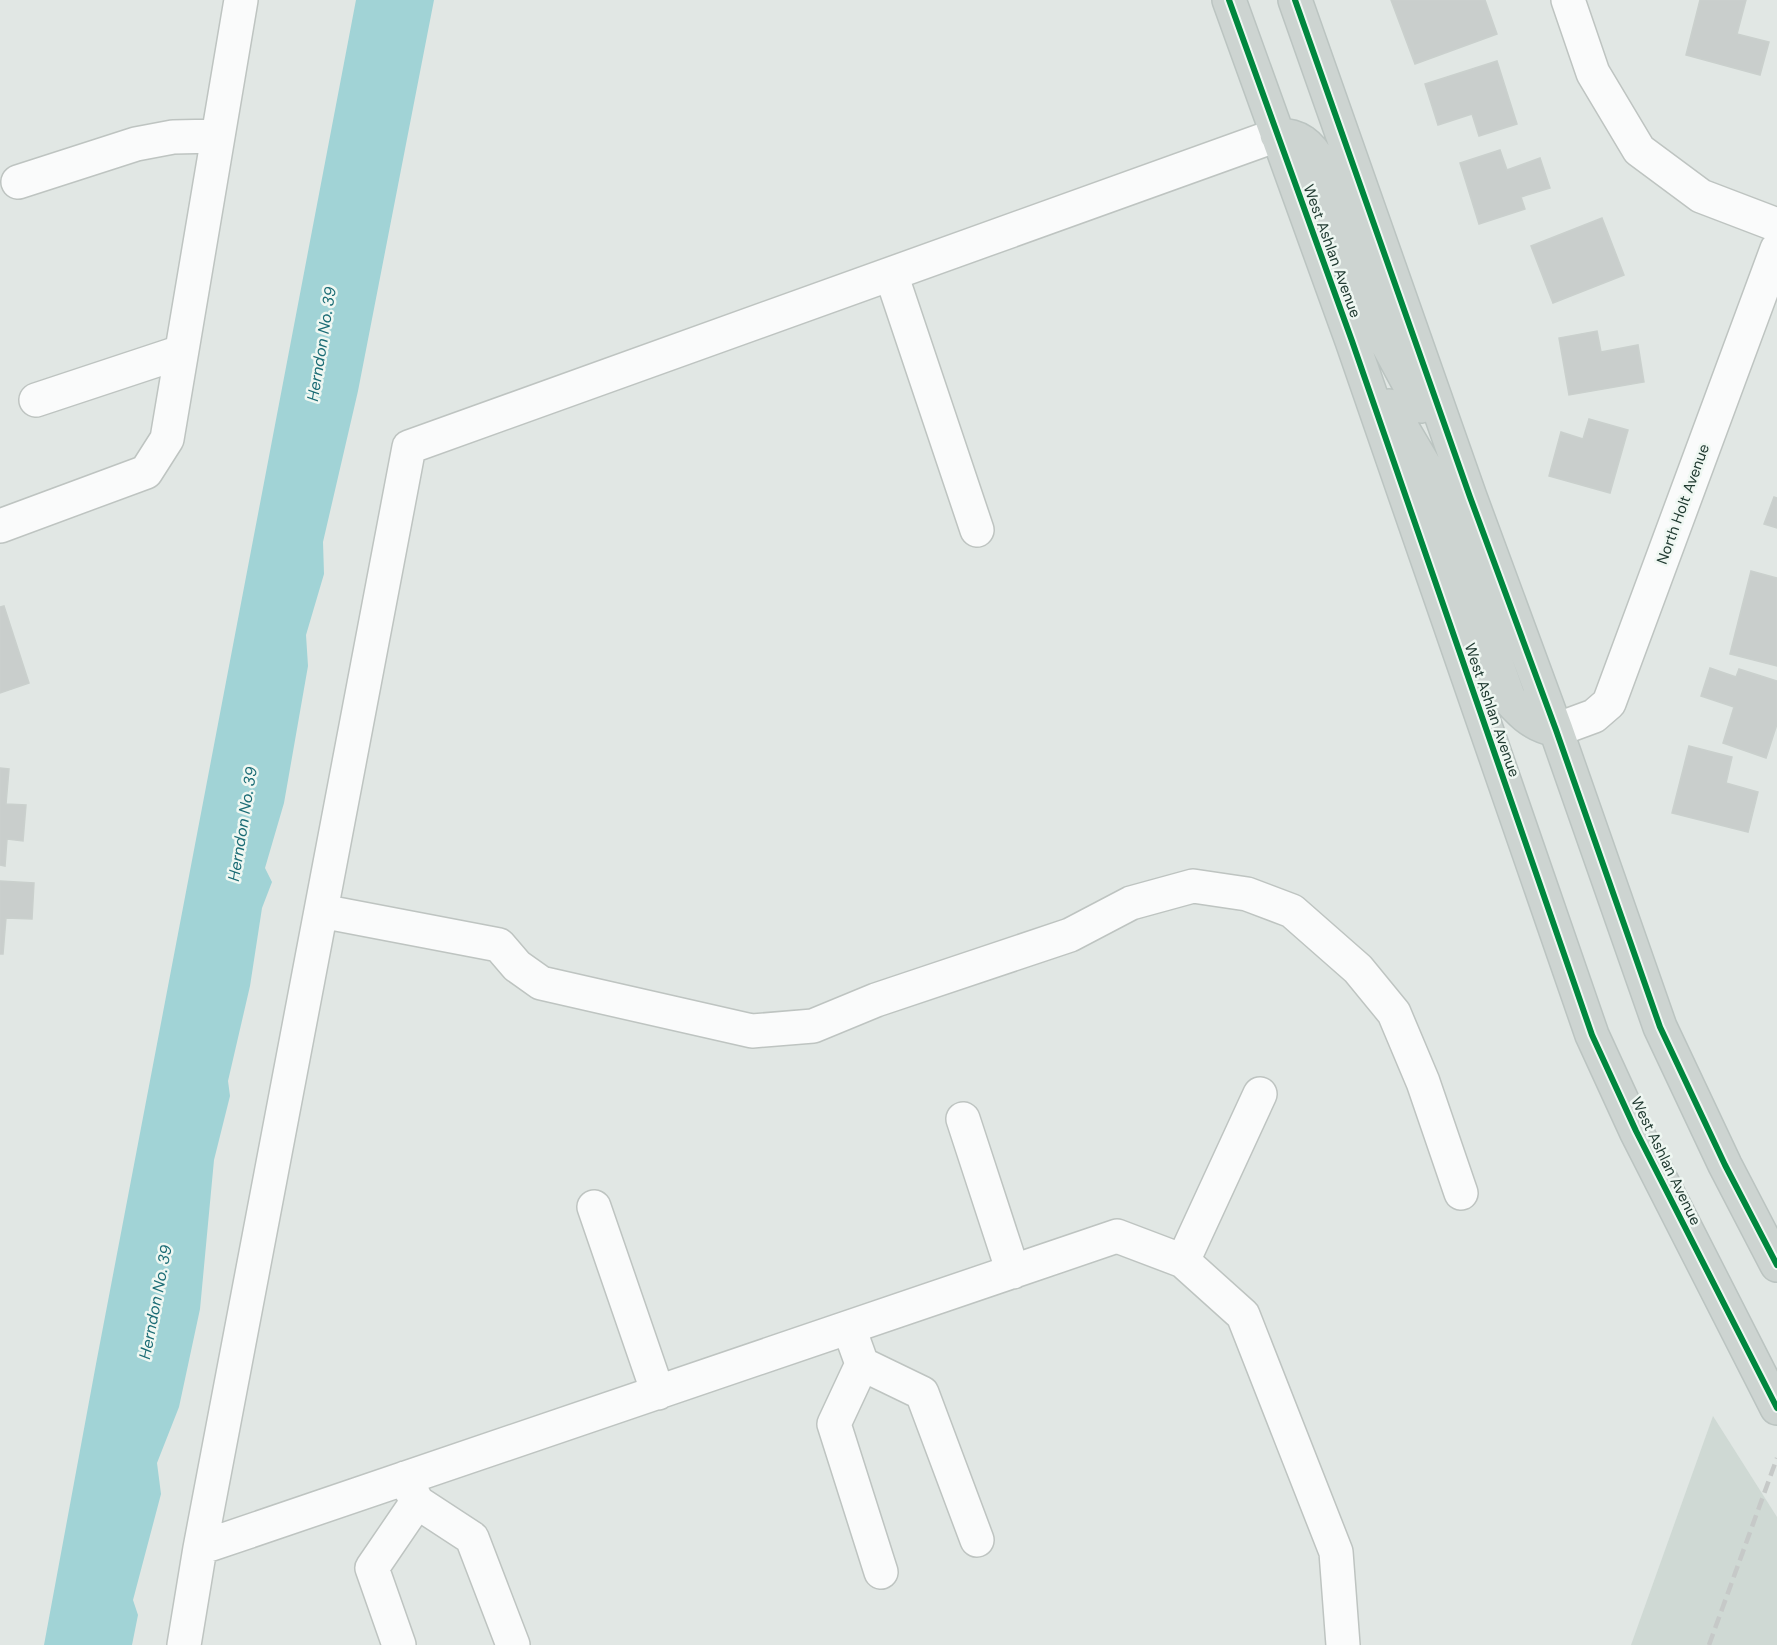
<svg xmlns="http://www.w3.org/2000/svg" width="1777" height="1645" font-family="'DM Sans',sans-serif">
<rect width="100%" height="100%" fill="#e1e7e4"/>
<!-- built -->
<path fill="#cfd9d4" d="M1713,1416L1777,1517V1645H1631Z"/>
<!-- water -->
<path fill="#a1d3d6" d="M356,0H434L358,391L323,542L324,574L306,635L308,666L284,803L265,868L272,882L262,908L250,986L228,1081L230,1096L214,1160L200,1309L179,1407L157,1463L161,1494L133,1600L138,1615L132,1645H44L96,1364Z"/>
<!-- building -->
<path fill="#c9cecc" stroke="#cad0cd" stroke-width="1.5" d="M1391,0H1485L1497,34L1415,64Z
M1700,0H1746L1737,34L1769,42L1760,75L1686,55Z
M1497,61L1517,124L1479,136L1472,114L1438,125L1425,84Z
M1500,150L1507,170L1540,158L1550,188L1521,197L1525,209L1479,224L1460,163Z
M1602,218L1624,275L1553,303L1531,246Z
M1597,331L1601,352L1638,345L1644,382L1569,395L1559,338Z
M1589,419L1628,430L1610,493L1549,476L1561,432L1583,439Z
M1774,497L1777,498V528L1764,524Z
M1751,571L1777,578V666L1730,654Z
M4,606L29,683L0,693V607Z
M1710,668L1736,677L1739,669L1777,681V724L1766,758L1723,743L1734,707L1701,696Z
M1689,746L1732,757L1726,783L1758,792L1748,832L1672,813Z
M0,768L9,769L6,804L26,805L23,841L7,839L5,866L0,865Z
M0,881L34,883L32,919L6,918L3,954H0Z"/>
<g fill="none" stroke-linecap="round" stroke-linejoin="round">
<defs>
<path id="minor" d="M1568,0L1593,73L1639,150L1701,196L1777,225
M18,182L136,144L173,137L218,136
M891,274L977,530
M36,400L181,352
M0,526L146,472L167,439L241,0
M1556,730L1594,716L1609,703L1777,249
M321,911L499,945L517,966L541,983L752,1031L813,1026L876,1000L1070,935L1131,903L1193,886L1247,894L1292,911L1358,969L1394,1013L1423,1082L1461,1193
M963,1119L1013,1272
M594,1207L658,1393
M1183,1261L1260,1094
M849,1328L862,1364L922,1393L977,1540
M862,1364L834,1424L881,1572
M405,1478L417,1502L472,1538L513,1645
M200,1548L1117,1236L1183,1261L1243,1315L1336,1552L1343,1645
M184,1645L200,1548L409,447L1277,135
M399,1645L372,1568L417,1502"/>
<path id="major" d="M1229,0L1352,341L1592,1035L1636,1131L1777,1408
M1295,0L1470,497L1556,730L1660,1027L1725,1165L1777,1265
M1277,135C1299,135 1310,144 1321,164L1381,332L1421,406
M1389,406L1428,472L1509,699C1524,716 1534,725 1556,730"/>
</defs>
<!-- minor casing -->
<use href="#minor" stroke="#bec4c1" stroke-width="36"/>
<!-- major casing -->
<use href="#major" stroke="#bbc4c1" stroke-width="36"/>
<!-- minor -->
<use href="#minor" stroke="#fafbfb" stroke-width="33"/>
<!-- major -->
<use href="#major" stroke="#cdd4d1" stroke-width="33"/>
<!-- rail -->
<path stroke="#c6c9c8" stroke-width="4.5" stroke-dasharray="12 6" stroke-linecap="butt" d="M1709,1645L1777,1458"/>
<defs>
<path id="cycleway" d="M1229,0L1352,341L1592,1035L1636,1131L1777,1408
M1295,0L1470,497L1556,730L1660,1027L1725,1165L1777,1265"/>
</defs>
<!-- cycleway casing -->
<use href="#cycleway" stroke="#eff7f2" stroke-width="10"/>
<!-- cycleway -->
<use href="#cycleway" stroke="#00873e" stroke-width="6"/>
</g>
<g text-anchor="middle" stroke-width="5" stroke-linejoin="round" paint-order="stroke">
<!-- street labels -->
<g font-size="15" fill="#203a31" stroke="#eff7f2">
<text transform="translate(1332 251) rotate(70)" y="5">West Ashlan Avenue</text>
<text transform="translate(1683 504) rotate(-70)" y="5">North Holt Avenue</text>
<text transform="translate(1492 710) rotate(71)" y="5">West Ashlan Avenue</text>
<text transform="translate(1666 1161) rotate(64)" y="5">West Ashlan Avenue</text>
</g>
<!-- water labels -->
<g font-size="16" font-style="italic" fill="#1b6c75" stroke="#eff7f2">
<text transform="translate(321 344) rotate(-81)" y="6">Herndon No. 39</text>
<text transform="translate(242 824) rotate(-81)" y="6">Herndon No. 39</text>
<text transform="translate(155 1302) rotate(-79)" y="6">Herndon No. 39</text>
</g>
</g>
</svg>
